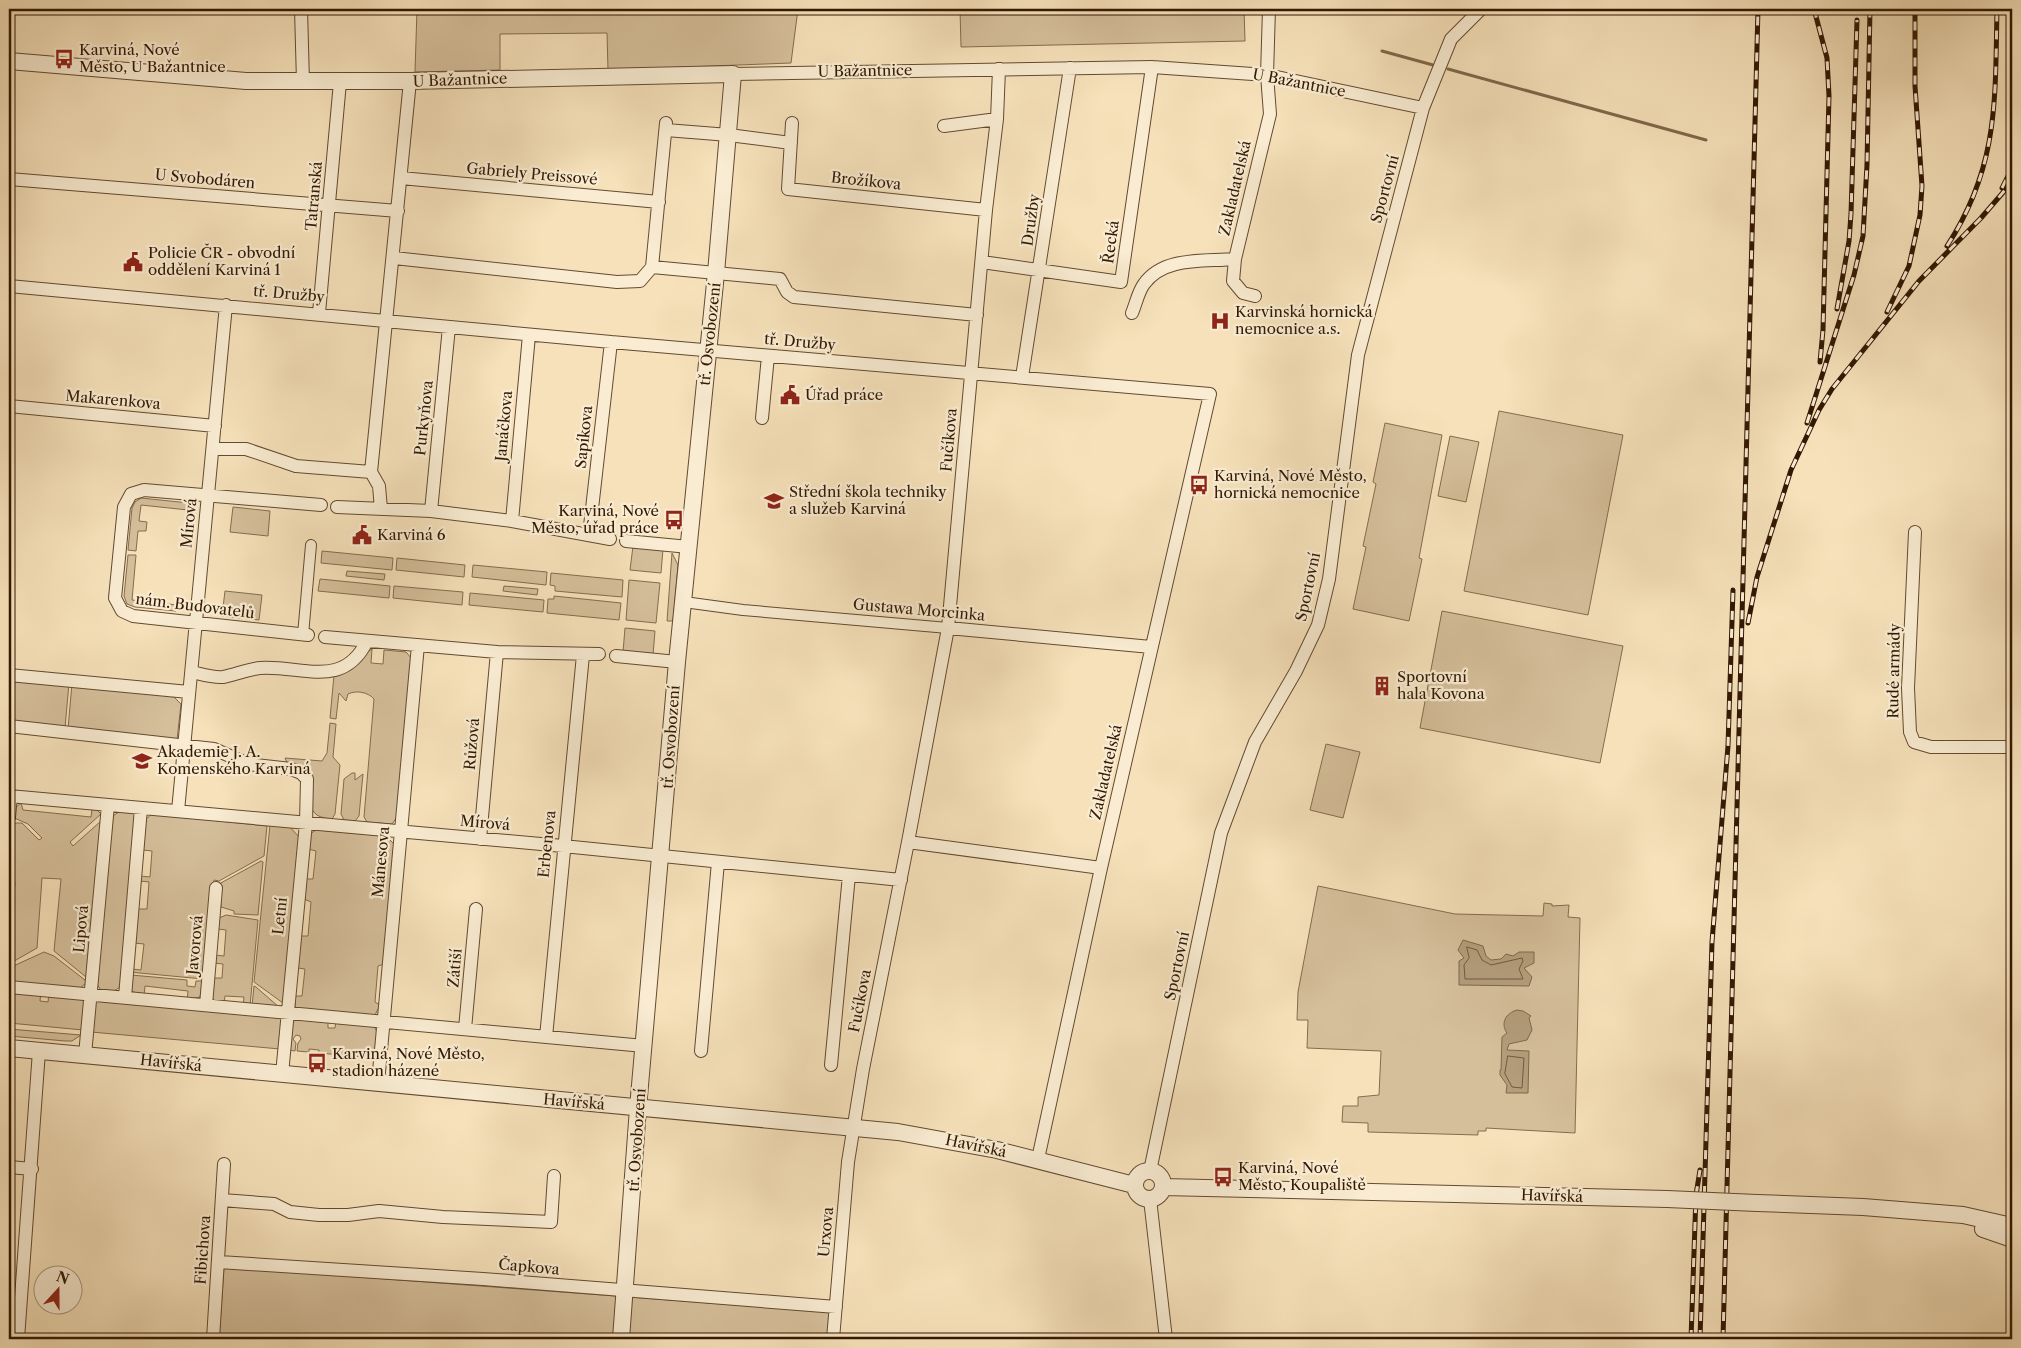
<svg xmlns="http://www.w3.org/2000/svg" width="2021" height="1348" font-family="'Libre Caslon Text',serif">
<rect width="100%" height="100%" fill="#f6e1ba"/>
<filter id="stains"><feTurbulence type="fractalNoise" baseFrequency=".004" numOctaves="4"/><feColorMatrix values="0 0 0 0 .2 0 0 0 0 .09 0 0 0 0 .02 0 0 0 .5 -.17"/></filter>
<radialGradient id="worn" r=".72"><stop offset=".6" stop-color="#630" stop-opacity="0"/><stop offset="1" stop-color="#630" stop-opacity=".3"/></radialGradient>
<!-- green -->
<path fill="#d5bf9b" stroke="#846c4e" d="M417,9H798L791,63L608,70L607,33L500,34V70L415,72Z
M960,9H1244L1245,41L961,47Z
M1499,411L1623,435L1588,615L1464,591Z
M1385,423L1442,435L1419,558L1422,559L1409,621L1353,609L1366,547L1363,546L1376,484L1373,482Z
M1450,436L1479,442L1466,502L1438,496Z
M141,498L189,503L188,510L141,505L139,521L147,522L146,531H138L136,551L128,550L132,508L135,502Z
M233,507L270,511L268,536L230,532Z
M633,546L663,549L661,573L630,570Z
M322,551L393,558L392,570L321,563Z
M672,553L678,565L673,621H667Z
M128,555H136L132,600L177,605L176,611L135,607L127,604L124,596Z
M397,558L465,565L464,577L396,570Z
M473,565L547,572L546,585L472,577Z
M347,571L385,574L384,580L346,576Z
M551,573L623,580L622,597L555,591V586L550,585Z
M320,579L390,586L389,598L318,591Z
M629,580L660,583L656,623L626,620Z
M394,586L463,592L462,605L393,598Z
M504,586L538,589L537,595L503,591Z
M225,591L262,595L259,620L222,616Z
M470,593L544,600L543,612L469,605Z
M554,596L621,603L619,620L547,613L548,599H554Z
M1442,611L1623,646L1600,763L1420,728Z
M625,628L655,631L653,655L623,652Z
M372,649L371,663L383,664L384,650L406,652L412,659L397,817L392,824L367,822L364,817L374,699C368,692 356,690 348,694L346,701L339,693L336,719L330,718L334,675Z
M9,677L69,683L65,728L9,723Z
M72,683L174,697L181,704L177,740L68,729Z
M330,723L336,724L333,757L340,765L335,814L332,819C294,816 324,790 306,768L287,763L285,758L322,761L327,753Z
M1326,744L1360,752L1343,818L1310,810Z
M352,773H355V780L363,774L359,816L355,821L344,820L341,814L344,779Z
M21,803L23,810L91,817L92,809H96L101,814L70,842L73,846L101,821L86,977L54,951L61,879L42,878L37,948L9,964L11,924H9V914H12L15,882L9,881L12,823H22L39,840L42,838L28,824L12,817L15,808Z
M120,811L133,813L136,817L121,986L113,992L101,990L96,983L113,816Z
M152,814L267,826L264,856L219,881L214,880L203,979L129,972L132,969L141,970L144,944L134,943L137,909H147L149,882L139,881L140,876L150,877L152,851L143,850L146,819Z
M270,825L289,826L299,837L283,1003L254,982Z
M316,830L386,836L395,845L384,964L378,966L375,1002L380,1005L375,1015L297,1009L295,1007V996H302L305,969L298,968V939L302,936H308L311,902L304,899L306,879H313L316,851L308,849L310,834Z
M261,861L263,862L258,915L234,914V911L221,907L219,884Z
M1318,886L1455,914L1543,916L1544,903L1552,904V906L1569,905L1568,917L1580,918L1575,1133L1486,1128V1131H1478V1135L1368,1132V1123L1342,1122L1343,1106H1358V1097L1379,1095L1381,1051L1307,1048L1308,1020H1297L1298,992Z
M226,915L258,920L250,1006L243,1005L244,997L225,996L224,1004L212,999L213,978H222L223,964L214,963L215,955L224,956L226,930L218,929L219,918Z
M44,952L54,956L85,980L86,983L79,989L9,984V968Z
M131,975L187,980V986L195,987L196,981H203L200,997L187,1000L188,991L145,986L144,996L131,991Z
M254,986L256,987L279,1007L252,1006Z
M9,989L41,992L40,1001L48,1002L49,993L81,997L85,1003L83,1030L9,1023Z
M95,1001L280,1018L282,1023L280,1049L91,1032Z
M294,1019H328V1028H335L336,1019L374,1026L377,1032L375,1058L319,1053V1050L309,1049V1052L297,1051L298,1043L301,1039L300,1036L296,1035L293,1039L296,1043L295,1051L288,1050L292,1022Z
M9,1029L81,1035L72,1041H65L9,1036Z
M224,1267L831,1312L828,1339H219Z"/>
<!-- water -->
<path fill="#b39d7b" stroke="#7f684b" d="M1463,940L1483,946L1486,956L1491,960L1501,959L1506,954L1513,956L1519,952H1534V963L1524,968L1532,977L1529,986L1459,985V961L1464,958L1458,950Z
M1517,1010L1523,1011L1531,1016L1529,1018L1532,1030L1527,1040L1509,1044L1507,1050L1529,1051L1528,1093H1506L1507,1085L1500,1075V1070H1501L1502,1037L1507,1033C1500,1023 1506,1013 1517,1010Z"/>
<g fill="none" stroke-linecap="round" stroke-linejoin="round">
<!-- shore -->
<path stroke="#725a3e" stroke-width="1" d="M1467,947L1477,950L1482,960L1491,965L1522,958L1523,961L1519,969L1523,979H1465L1464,965L1469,958Z
M1508,1056L1524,1058L1522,1088L1512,1087L1505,1074Z"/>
<!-- stream -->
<path stroke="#7f684b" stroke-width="3" d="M1382,51L1433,65
M1448,69L1706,140"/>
<defs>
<path id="pedestrian" d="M684,602L743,610L948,628
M303,635L311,545"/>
<path id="minor" d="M301,9L303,82
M733,74L1152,67L1267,75L1423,108
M792,123L788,189L986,210
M944,126L997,119
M666,130L729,135L791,143
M401,178L659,202
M9,179L398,211
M394,258L617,282L640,281L652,267
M982,262L1121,282L1152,67
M652,267L780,279L787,292L794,297L977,315
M652,267L666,123
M9,286L611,342L1210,394L1101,868L1038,1159
M1255,296L1243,293L1233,281L1235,259L1270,114L1267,75L1269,9
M319,313L340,82
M1132,313C1136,304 1138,292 1144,284C1164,256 1204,262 1235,259
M1022,377L1070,68
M9,406L215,426
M762,418L768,356
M214,449H246L296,466L371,472
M371,472L410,81
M371,472L379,486L381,509
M337,507L431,511L512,521L610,539
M431,511L449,327
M512,521L529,335
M1915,532L1908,688L1910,732L1914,742L1931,747H2012
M589,535L611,342
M626,541L689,547
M948,628L1151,647
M308,635L133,616L122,611L115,598L124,507L131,494L144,490L321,505
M325,637L497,652L599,654
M616,656L677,662
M192,672C201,674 213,678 223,677C235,675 248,669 260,668C302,665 343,690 367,641
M9,675L189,692
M9,726L214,749L248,764L291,769L301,773L307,779L306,823L282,1074
M9,796L563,846L901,880
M178,811L226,305
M9,817L11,796
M480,839L497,652
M908,842L1101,868
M9,987L644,1046
M125,997L141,808
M206,1005L216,888
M465,1029L476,909
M546,1037L583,655
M701,1051L718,862
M85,1055L108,805
M831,1065L849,875
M378,1083L418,645
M9,1167L32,1169
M1150,1171L1221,833L1255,742L1296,671L1318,625L1329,579L1358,355L1423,108L1451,39L1481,9
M1150,1199L1166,1339
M222,1200L274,1204L290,1212L319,1215H348L379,1211L443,1217L551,1222L554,1176
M219,1262L483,1279L836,1307
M18,1339L39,1051
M213,1339L224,1164
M833,1339L848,1162L863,1069L908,842L948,628L986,210L997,119L999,69"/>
<path id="tertiary" d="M9,61L246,81H410L733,74L716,273L677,662L638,1108L621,1339
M9,1048L898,1132L997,1150L1134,1185
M1135 1185a14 14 0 1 1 28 0a14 14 0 1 1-28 0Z
M1163,1187L1667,1199
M1757,1203L1863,1207L1963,1215L2012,1226
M1983,1229L2012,1239"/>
</defs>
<!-- pedestrian casing -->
<use href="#pedestrian" stroke="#634a30" stroke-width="12"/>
<!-- minor casing -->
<use href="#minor" stroke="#634a30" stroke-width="14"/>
<!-- tertiary casing -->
<use href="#tertiary" stroke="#634a30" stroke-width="18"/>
<!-- pedestrian -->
<use href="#pedestrian" stroke="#f9ecd2" stroke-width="10"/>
<!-- minor -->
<use href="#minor" stroke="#f9ecd2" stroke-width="12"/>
<!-- tertiary -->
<use href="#tertiary" stroke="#f9ecd2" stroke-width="16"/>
<defs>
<path id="rail" d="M1814,9L1827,58L1829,96L1823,330L1820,362
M2002,188L2012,168
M1947,246C1999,166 1995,100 1997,9
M1837,309L1849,241L1851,214L1857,20
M1887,312L1909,266L1920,215L1922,186L1915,86V9
M1807,423L1854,275L1863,236L1867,165L1870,9
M1748,623L1757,577L1791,470L1819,410L1832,389L1919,281L1981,218L2012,182
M1691,1339L1696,1195L1700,1170
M1700,1339L1712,942L1728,746L1733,590
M1723,1339L1758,9"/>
</defs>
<!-- rail casing -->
<use href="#rail" stroke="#321802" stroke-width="5"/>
<!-- rail -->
<use href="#rail" stroke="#f9ecd2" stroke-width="3" stroke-dasharray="9" stroke-linecap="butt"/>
<defs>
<path id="tertiary-bridge" d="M1667,1199L1757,1203"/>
</defs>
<!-- tertiary-bridge casing -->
<use href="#tertiary-bridge" stroke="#634a30" stroke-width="18" stroke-linecap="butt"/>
<!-- tertiary-bridge -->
<use href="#tertiary-bridge" stroke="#f9ecd2" stroke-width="16"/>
</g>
<!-- icons -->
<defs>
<symbol id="bus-bare" viewBox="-9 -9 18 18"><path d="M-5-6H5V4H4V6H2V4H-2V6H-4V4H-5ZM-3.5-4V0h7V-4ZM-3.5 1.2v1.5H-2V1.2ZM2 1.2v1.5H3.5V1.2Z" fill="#8f2418" stroke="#f9ecd2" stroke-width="2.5" paint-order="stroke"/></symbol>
<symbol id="civic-bare" viewBox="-9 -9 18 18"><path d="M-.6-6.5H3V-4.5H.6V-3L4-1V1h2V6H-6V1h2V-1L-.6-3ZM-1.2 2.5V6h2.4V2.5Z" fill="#8f2418" stroke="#f9ecd2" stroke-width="2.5" paint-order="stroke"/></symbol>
<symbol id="hospital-bare" viewBox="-9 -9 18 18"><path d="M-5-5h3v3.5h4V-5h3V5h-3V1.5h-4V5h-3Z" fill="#8f2418" stroke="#f9ecd2" stroke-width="2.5" paint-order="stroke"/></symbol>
<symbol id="school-bare" viewBox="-9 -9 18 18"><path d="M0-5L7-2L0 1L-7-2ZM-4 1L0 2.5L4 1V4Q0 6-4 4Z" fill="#8f2418" stroke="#f9ecd2" stroke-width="2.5" paint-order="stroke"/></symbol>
<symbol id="building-bare" viewBox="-9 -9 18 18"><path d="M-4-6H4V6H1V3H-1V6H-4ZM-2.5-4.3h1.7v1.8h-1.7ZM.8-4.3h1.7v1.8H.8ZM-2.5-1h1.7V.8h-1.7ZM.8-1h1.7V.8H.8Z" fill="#8f2418" stroke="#f9ecd2" stroke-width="2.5" paint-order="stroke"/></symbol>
<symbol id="university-bare" viewBox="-9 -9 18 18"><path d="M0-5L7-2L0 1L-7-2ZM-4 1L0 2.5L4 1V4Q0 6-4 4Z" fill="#8f2418" stroke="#f9ecd2" stroke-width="2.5" paint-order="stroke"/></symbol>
</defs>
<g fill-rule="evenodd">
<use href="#bus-bare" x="50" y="45" width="28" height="28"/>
<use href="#civic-bare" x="119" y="248" width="28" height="28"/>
<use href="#hospital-bare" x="1206" y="307" width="28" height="28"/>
<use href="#civic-bare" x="776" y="381" width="28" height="28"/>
<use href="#bus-bare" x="1185" y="471" width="28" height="28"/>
<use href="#school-bare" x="760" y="487" width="28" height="28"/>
<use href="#bus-bare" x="660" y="506" width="28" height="28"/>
<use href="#civic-bare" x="348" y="521" width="28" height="28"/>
<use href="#building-bare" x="1368" y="672" width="28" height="28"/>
<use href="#university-bare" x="128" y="747" width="28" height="28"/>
<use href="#bus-bare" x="303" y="1049" width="28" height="28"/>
<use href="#bus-bare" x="1209" y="1163" width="28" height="28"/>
</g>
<g text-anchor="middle" stroke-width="4.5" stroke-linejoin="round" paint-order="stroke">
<!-- poi labels -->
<g font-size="15" fill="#321802" stroke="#f9ecd2" text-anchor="start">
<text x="79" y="55">Karviná, Nové<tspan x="79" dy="17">Město, U Bažantnice</tspan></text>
<text x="148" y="258">Policie ČR - obvodní<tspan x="148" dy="17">oddělení Karviná 1</tspan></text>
<text x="1235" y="317">Karvinská hornická<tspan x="1235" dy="17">nemocnice a.s.</tspan></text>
<text x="805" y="400">Úřad práce</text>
<text x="1214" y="481">Karviná, Nové Město,<tspan x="1214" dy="17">hornická nemocnice</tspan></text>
<text x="789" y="497">Střední škola techniky<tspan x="789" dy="17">a služeb Karviná</tspan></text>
<text x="659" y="516" text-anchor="end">Karviná, Nové<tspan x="659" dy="17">Město, úřad práce</tspan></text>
<text x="377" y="540">Karviná 6</text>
<text x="1397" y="682">Sportovní<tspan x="1397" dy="17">hala Kovona</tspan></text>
<text x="157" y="757">Akademie J. A.<tspan x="157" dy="17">Komenského Karviná</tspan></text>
<text x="332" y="1059">Karviná, Nové Město,<tspan x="332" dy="17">stadion házené</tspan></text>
<text x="1238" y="1173">Karviná, Nové<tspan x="1238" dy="17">Město, Koupaliště</tspan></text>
</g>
<!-- street labels -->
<g font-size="15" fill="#321802" stroke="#f9ecd2">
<text transform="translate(865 71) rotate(-1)" y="5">U Bažantnice</text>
<text transform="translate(460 80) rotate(-2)" y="5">U Bažantnice</text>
<text transform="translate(1299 83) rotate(11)" y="5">U Bažantnice</text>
<text transform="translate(532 174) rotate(5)" y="5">Gabriely Preissové</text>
<text transform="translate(205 179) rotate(5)" y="5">U Svobodáren</text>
<text transform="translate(866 181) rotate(6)" y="5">Brožíkova</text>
<text transform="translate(1235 188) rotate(-77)" y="5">Zakladatelská</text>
<text transform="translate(1385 189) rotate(-75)" y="5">Sportovní</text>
<text transform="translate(314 196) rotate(-85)" y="5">Tatranská</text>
<text transform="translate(1031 220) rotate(-82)" y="5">Družby</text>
<text transform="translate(1111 242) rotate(-82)" y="5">Řecká</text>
<text transform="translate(289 294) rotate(5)" y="5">tř. Družby</text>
<text transform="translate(710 334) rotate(-84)" y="5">tř. Osvobození</text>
<text transform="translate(800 342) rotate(5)" y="5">tř. Družby</text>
<text transform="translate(113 400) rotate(5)" y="5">Makarenkova</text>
<text transform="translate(424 418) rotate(-84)" y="5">Purkyňova</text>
<text transform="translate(504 426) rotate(-85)" y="5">Janáčkova</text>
<text transform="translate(584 437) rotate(-84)" y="5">Sapíkova</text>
<text transform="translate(949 440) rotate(-85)" y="5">Fučíkova</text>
<text transform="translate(189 523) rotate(-84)" y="5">Mírová</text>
<text transform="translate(1308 587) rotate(-78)" y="5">Sportovní</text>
<text transform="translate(195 606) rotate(7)" y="5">nám. Budovatelů</text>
<text transform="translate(919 610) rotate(5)" y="5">Gustawa Morcinka</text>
<text transform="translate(1894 671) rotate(-89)" y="5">Rudé armády</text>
<text transform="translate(671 737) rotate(-86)" y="5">tř. Osvobození</text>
<text transform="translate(472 744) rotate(-85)" y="5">Růžová</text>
<text transform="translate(1106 772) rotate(-77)" y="5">Zakladatelská</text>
<text transform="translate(485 823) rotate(5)" y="5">Mírová</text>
<text transform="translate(547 844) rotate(-84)" y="5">Erbenova</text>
<text transform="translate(381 862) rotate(-85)" y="5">Mánesova</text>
<text transform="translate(280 916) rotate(-84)" y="5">Letní</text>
<text transform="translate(81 929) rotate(-85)" y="5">Lipová</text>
<text transform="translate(195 945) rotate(-85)" y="5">Javorová</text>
<text transform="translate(1177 966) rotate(-78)" y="5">Sportovní</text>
<text transform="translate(455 968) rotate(-85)" y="5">Zátiší</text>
<text transform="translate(860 1001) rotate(-79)" y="5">Fučíkova</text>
<text transform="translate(171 1063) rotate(6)" y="5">Havířská</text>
<text transform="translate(574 1102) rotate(5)" y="5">Havířská</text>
<text transform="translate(637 1140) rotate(-86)" y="5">tř. Osvobození</text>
<text transform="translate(976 1146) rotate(12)" y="5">Havířská</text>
<text transform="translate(1552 1196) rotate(2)" y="5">Havířská</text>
<text transform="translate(826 1232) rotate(-85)" y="5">Urxova</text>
<text transform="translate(203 1250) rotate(-86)" y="5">Fibichova</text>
<text transform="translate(529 1267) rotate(5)" y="5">Čapkova</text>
</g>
</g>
<!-- margin -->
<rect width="2021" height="1348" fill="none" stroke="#f6e1ba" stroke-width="30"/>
<rect x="10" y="10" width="2001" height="1328" fill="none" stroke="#321802" stroke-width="2.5"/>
<rect x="15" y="15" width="1991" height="1318" fill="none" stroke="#321802"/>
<!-- north arrow -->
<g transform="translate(58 1290) rotate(21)"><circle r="24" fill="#f9ecd2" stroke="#a9977f"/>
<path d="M0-4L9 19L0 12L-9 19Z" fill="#8f2418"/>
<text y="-8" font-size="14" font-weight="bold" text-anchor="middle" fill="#321802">N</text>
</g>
<rect width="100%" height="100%" filter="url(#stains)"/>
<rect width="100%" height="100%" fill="url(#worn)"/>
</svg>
